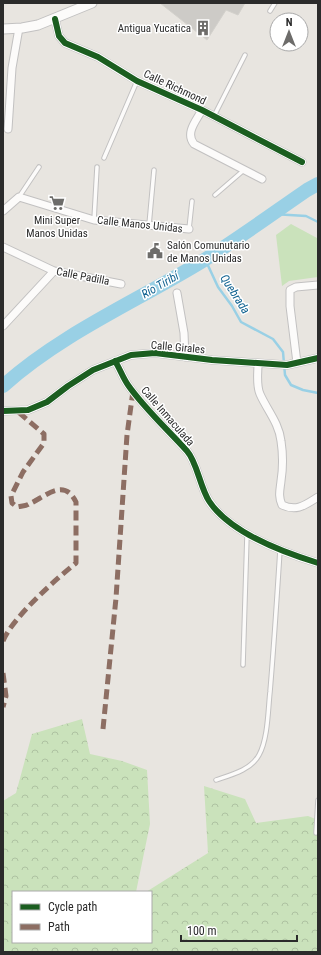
<svg xmlns="http://www.w3.org/2000/svg" width="321" height="955" font-family="'Roboto Condensed',sans-serif">
<defs>
<pattern id="forest-crowns" width="20" height="18" patternUnits="userSpaceOnUse"><rect width="20" height="18" fill="#cae2bb"/><path d="M2 6a3 3 0 1 1 6 0M12 15a3 3 0 1 1 6 0" fill="none" stroke="#aec2a1"/></pattern>
</defs>
<rect width="100%" height="100%" fill="#e8e5e0"/>
<!-- forest -->
<path fill="url(#forest-crowns)" d="M82,719L90,754L122,761L147,770L150,824L136,892H13V942H151V892H146L208,853L204,786L245,799L256,823L308,816L318,820V952H3V801L16,793L32,734Z"/>
<!-- park -->
<path fill="#cae2bb" d="M291,224L317,238L318,277L289,281L282,286L276,235Z"/>
<g fill="none" stroke-linecap="round" stroke-linejoin="round">
<!-- stream -->
<path stroke="#99d0e5" stroke-width="2.5" d="M273,214L306,216L318,222
M205,259L218,287L232,306L241,322L273,339L283,352L285,375L291,385L303,390L318,393"/>
<!-- river -->
<path stroke="#99d0e5" stroke-width="14" d="M3,386C61,334 135,302 201,262C238,239 272,214 307,190L318,184"/>
</g>
<!-- building -->
<path fill="#cdcbc7" stroke="#d3d1cc" d="M160,3H245L238,15L226,10L207,40Z"/>
<g fill="none" stroke-linecap="round" stroke-linejoin="round">
<defs>
<path id="lane" d="M270,11L275,3
M214,116L245,55
M104,158L137,81
M215,195L244,170
M19,197L39,167
M94,220L97,167
M149,225L154,170
M189,229L192,201
M243,665L247,535
M216,780C231,775 251,770 259,755C268,739 268,710 270,692C274,645 277,597 280,550
M316,833L318,800"/>
<path id="street" d="M55,19L59,36L65,43L98,57L137,81L202,110L302,162
M202,110C196,121 185,133 194,144L262,179
M8,129L12,68L19,28
M3,211L19,197L94,220L189,229
M3,247L54,271L121,284
M177,293L184,333L185,357
M3,326L54,271
M115,361C120,369 123,378 128,385C144,408 168,430 187,451C197,462 200,487 209,501C230,533 282,552 318,563
M297,363L290,306V290L296,287L318,285
M258,364C258,373 256,385 260,394C267,410 279,423 281,441C283,454 283,468 281,481C280,490 278,496 282,505C297,512 305,505 318,497
M3,411L28,410L47,402L68,386L93,370L131,355L155,353L212,360L287,365L318,358"/>
<path id="secondary" d="M3,29L22,28L38,25L92,3"/>
</defs>
<!-- lane casing -->
<use href="#lane" stroke="#c2c1c1" stroke-width="5.5"/>
<!-- street casing -->
<use href="#street" stroke="#c2c1c1" stroke-width="9"/>
<!-- secondary casing -->
<use href="#secondary" stroke="#c2c1c1" stroke-width="11"/>
<!-- lane -->
<use href="#lane" stroke="#fcfbfa" stroke-width="3.5"/>
<!-- street -->
<use href="#street" stroke="#fcfbfa" stroke-width="7"/>
<!-- secondary -->
<use href="#secondary" stroke="#fcfbfa" stroke-width="9"/>
<!-- quiet -->
<path stroke="#8d6e63" stroke-width="5" stroke-dasharray="10 5" stroke-linecap="butt" d="M3,641C13,617 55,580 76,563V502C64,477 45,497 29,504C26,506 21,506 17,507L12,503L11,496L23,472L44,443V434L17,411
M3,673L6,696L3,707
M103,729L116,598L127,435L133,391"/>
<defs>
<path id="cycleway" d="M55,19L59,36L65,43L98,57L137,81L202,110L302,162
M115,361C120,369 123,378 128,385C144,408 168,430 187,451C197,462 200,487 209,501C230,533 282,552 318,563
M3,411L28,410L47,402L68,386L93,370L131,355L155,353L212,360L287,365L318,358"/>
</defs>
<!-- cycleway casing -->
<use href="#cycleway" stroke="#fff" stroke-width="8"/>
<!-- cycleway -->
<use href="#cycleway" stroke="#1b5e20" stroke-width="6"/>
</g>
<!-- icons -->
<defs>
<symbol id="building-bare" viewBox="-9 -9 18 18"><path d="M-4-6H4V6H1V3H-1V6H-4ZM-2.5-4.3h1.7v1.8h-1.7ZM.8-4.3h1.7v1.8H.8ZM-2.5-1h1.7V.8h-1.7ZM.8-1h1.7V.8H.8Z" fill="#6d6c6a" stroke="#fff" stroke-width="2.5" paint-order="stroke"/></symbol>
<symbol id="supermarket-bare" viewBox="-9 -9 18 18"><path d="M-6-5.5h2.5l.6 2H6L4.5 2H-2.5L-4.4-4H-6ZM-1.5 3.2a1.3 1.3 0 1 0 .1 0ZM3 3.2a1.3 1.3 0 1 0 .1 0Z" fill="#6d6c6a" stroke="#fff" stroke-width="2.5" paint-order="stroke"/></symbol>
<symbol id="civic-bare" viewBox="-9 -9 18 18"><path d="M-.6-6.5H3V-4.5H.6V-3L4-1V1h2V6H-6V1h2V-1L-.6-3ZM-1.2 2.5V6h2.4V2.5Z" fill="#6d6c6a" stroke="#fff" stroke-width="2.5" paint-order="stroke"/></symbol>
</defs>
<g fill-rule="evenodd">
<use href="#building-bare" x="192" y="17" width="22" height="22"/>
<use href="#supermarket-bare" x="46" y="192" width="22" height="22"/>
<use href="#civic-bare" x="144" y="240" width="22" height="22"/>
</g>
<g text-anchor="middle" stroke-width="3" stroke-linejoin="round" paint-order="stroke">
<!-- poi labels -->
<g font-size="11" fill="#2b2b2b" stroke="#fff" text-anchor="end">
<text x="191" y="32">Antigua Yucatica</text>
<text x="57" y="224" text-anchor="middle">Mini Super<tspan x="57" dy="13">Manos Unidas</tspan></text>
<text x="167" y="249" text-anchor="start">Salón Comunutario<tspan x="167" dy="13">de Manos Unidas</tspan></text>
</g>
<!-- street labels -->
<g font-size="11" fill="#2b2b2b" stroke="#fff">
<text transform="translate(175 87) rotate(25)" y="4">Calle Richmond</text>
<text transform="translate(140 224) rotate(6)" y="4">Calle Manos Unidas</text>
<text transform="translate(83 276) rotate(11)" y="4">Calle Padilla</text>
<text transform="translate(178 347) rotate(5)" y="4">Calle Girales</text>
<text transform="translate(168 416) rotate(49)" y="4">Calle Inmaculada</text>
</g>
<!-- water labels -->
<g font-size="12" font-style="italic" fill="#166693" stroke="#fff">
<text transform="translate(160 285) rotate(-30)" y="4">Río Tiribí</text>
<text transform="translate(235 294) rotate(57)" y="4">Quebrada</text>
</g>
</g>
<!-- border -->
<rect width="321" height="955" fill="none" stroke="#2b2b2b" stroke-width="8"/>
<!-- legend -->
<rect x="12" y="891" width="140" height="52" fill="#ffffff" stroke="#aaaaaa"/>
<rect x="20" y="904" width="20" height="6" fill="#1b5e20" stroke="#aaaaaa"/>
<text x="48" y="911" font-size="12" fill="#2b2b2b">Cycle path</text>
<rect x="20" y="924" width="20" height="6" fill="#8d6e63" stroke="#aaaaaa"/>
<text x="48" y="931" font-size="12" fill="#2b2b2b">Path</text>
<!-- north arrow -->
<g transform="translate(289 32)"><circle r="19" fill="#ffffff" stroke="#aaaaaa"/>
<path d="M0-3L7 15L0 10L-7 15Z" fill="#6d6c6a"/>
<text y="-6" font-size="11" font-weight="bold" text-anchor="middle" fill="#2b2b2b">N</text>
</g>
<!-- scale -->
<path d="M181 935v6h116v-6" fill="none" stroke="#2b2b2b" stroke-width="2"/>
<text x="187" y="935" font-size="12" fill="#2b2b2b" stroke="#ffffff" stroke-width="3" paint-order="stroke">100 m</text>
</svg>
